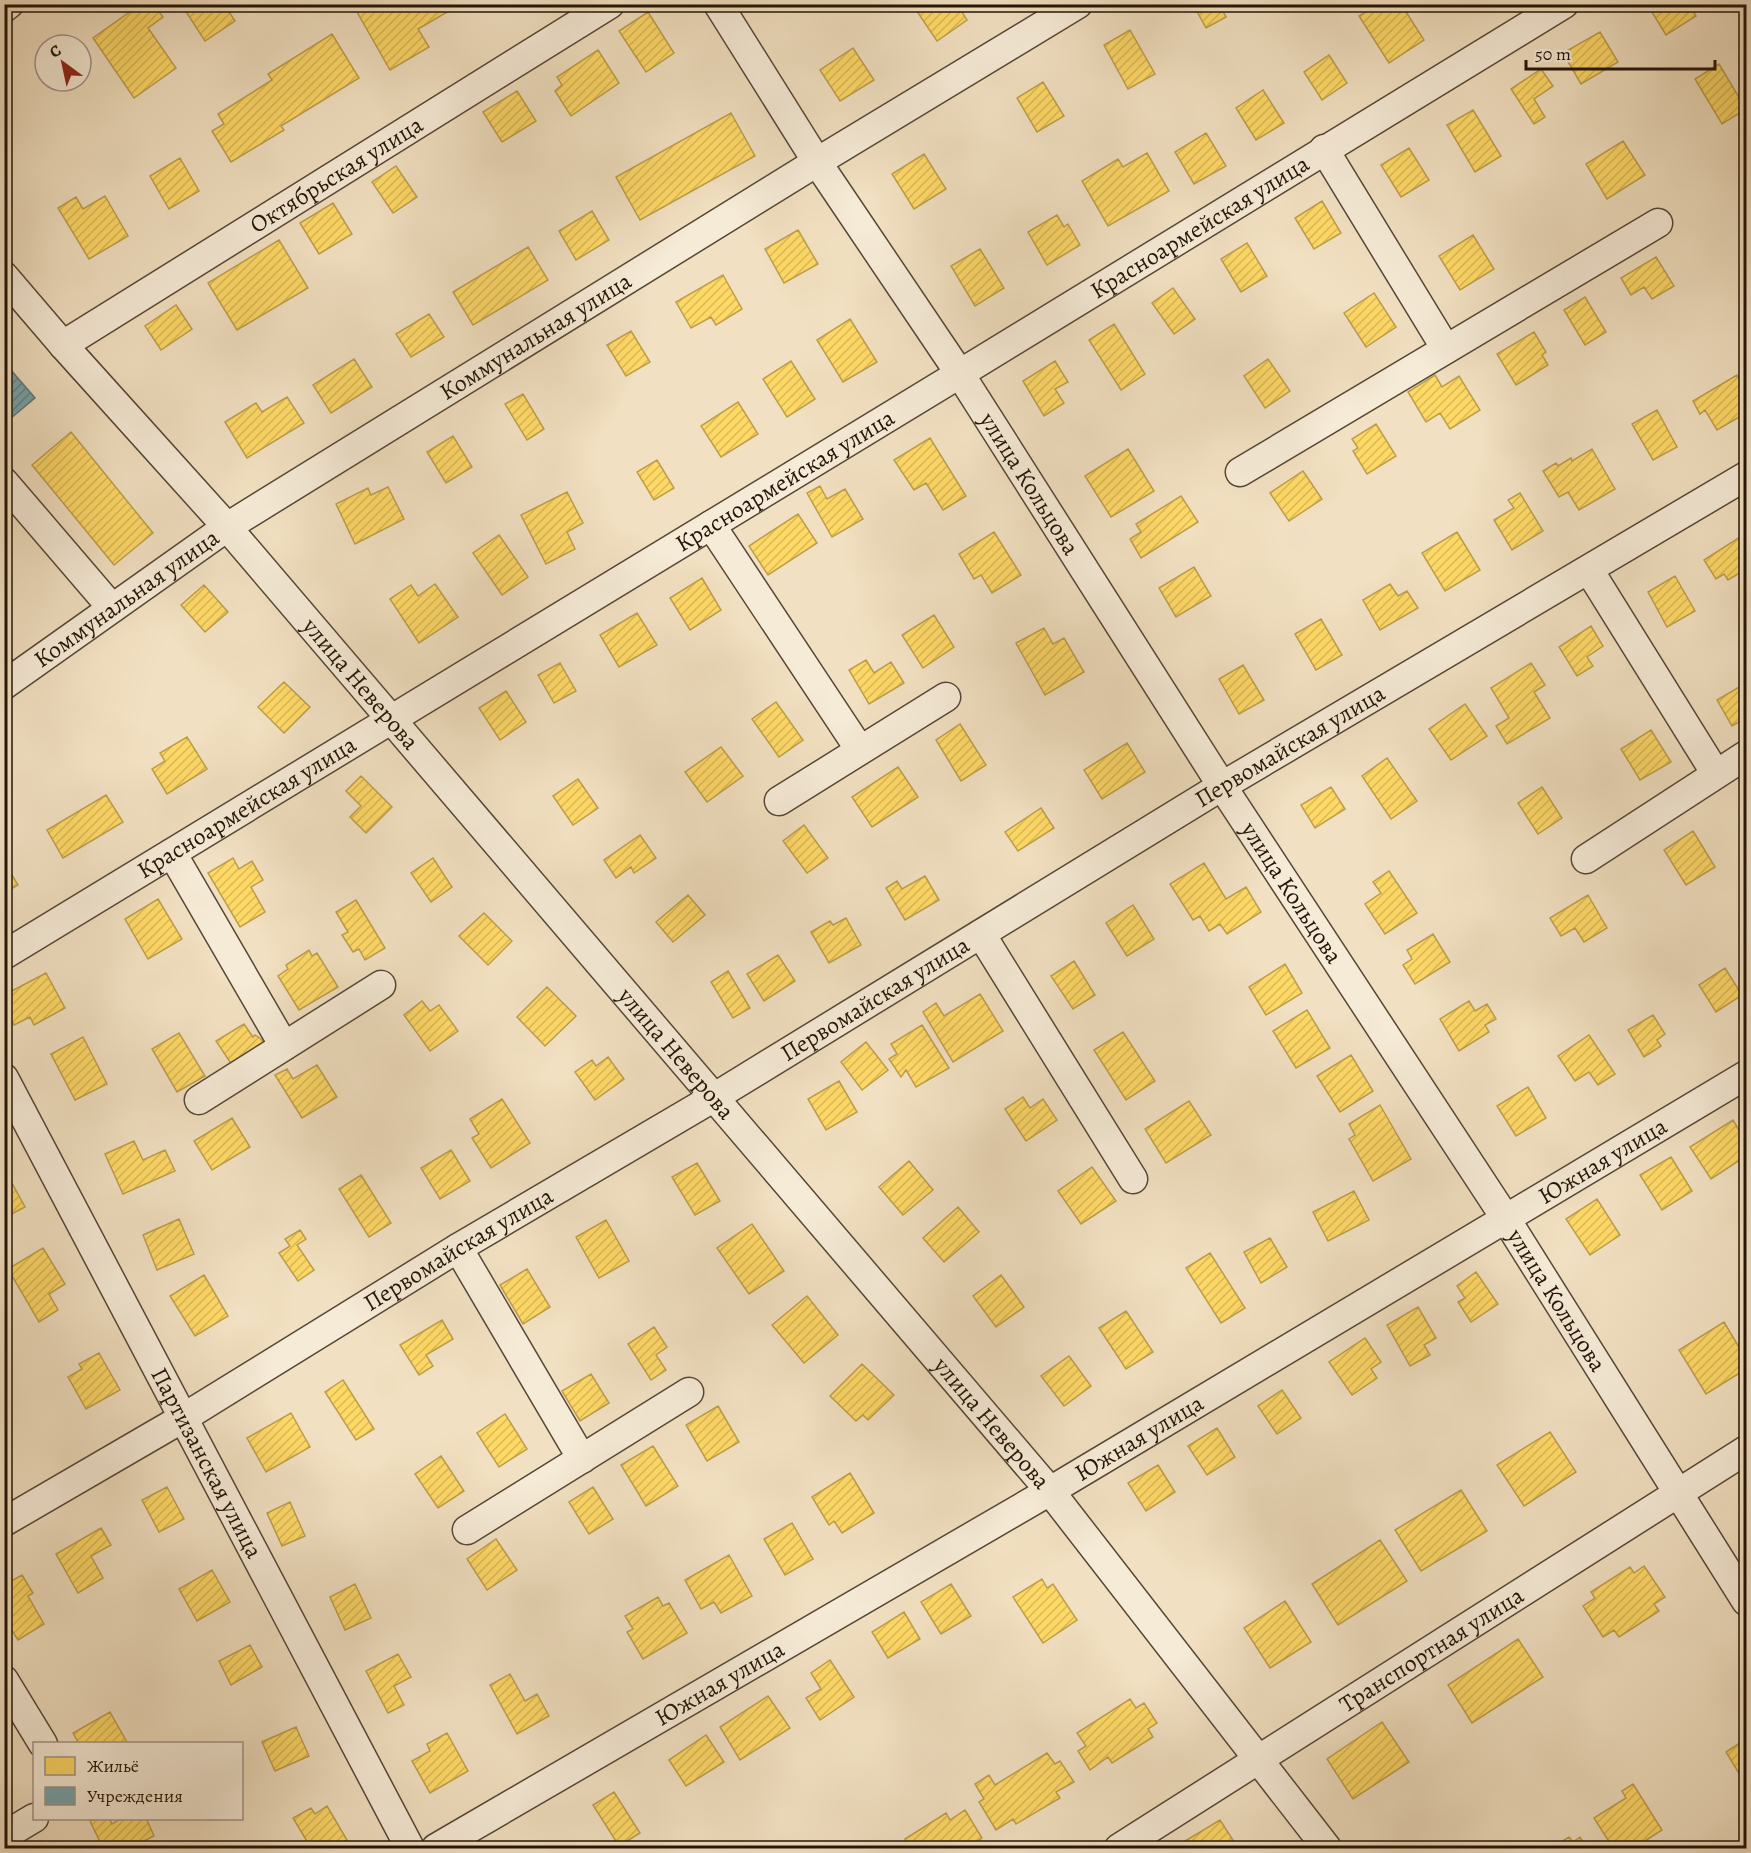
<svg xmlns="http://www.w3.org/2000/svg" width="1751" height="1853" font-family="Alegreya,serif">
<defs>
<pattern id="homes-hatch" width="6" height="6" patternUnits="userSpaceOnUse" patternTransform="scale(1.5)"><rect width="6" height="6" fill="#ffd966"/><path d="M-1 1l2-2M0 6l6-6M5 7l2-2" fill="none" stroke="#dab957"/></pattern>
<pattern id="public-hatch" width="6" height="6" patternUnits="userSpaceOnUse" patternTransform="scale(1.5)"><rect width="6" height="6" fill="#76a5af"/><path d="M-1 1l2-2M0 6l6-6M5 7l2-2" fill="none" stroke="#60858c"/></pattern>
</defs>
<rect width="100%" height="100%" fill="#f1e0c1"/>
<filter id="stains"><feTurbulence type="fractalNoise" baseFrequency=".00333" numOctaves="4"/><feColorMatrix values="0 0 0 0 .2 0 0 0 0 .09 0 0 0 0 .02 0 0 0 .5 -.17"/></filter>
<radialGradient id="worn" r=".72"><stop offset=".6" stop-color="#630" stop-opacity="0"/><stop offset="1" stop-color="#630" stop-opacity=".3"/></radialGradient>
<!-- homes -->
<path fill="url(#homes-hatch)" stroke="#bd9e4a" stroke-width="1.5" d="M141,4H154L163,17L148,28L176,68L134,98L93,38Z
M181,4H224L235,21L205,41Z
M370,4H461L418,29L429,47L390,70L357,12Z
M912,4H957L967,20L937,41Z
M1193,4H1219L1226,17L1206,28Z
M1378,4H1401L1424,40L1389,63L1359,16Z
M1647,4H1689L1696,16L1666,35Z
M648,12L674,53L646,72L619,31Z
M1130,30L1155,74L1128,89L1104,45Z
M1600,32L1618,62L1581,84L1563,53Z
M332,34L359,78L281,126L284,130L231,162L212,131L224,124L218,114L272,80L268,74Z
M853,48L874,80L840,101L820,70Z
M598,50L619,83L571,116L555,91L562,85L557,77Z
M1329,55L1347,83L1322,100L1304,72Z
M1719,64L1746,109L1722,124L1695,79Z
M1541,69L1553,86L1534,99L1545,117L1534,124L1511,89Z
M1043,82L1064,116L1037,132L1017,98Z
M1263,90L1284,123L1256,140L1236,108Z
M517,91L536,121L502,142L483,112Z
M1473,110L1501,156L1475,172L1447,125Z
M731,113L755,156L640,220L616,177Z
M1206,133L1226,166L1194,184L1175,152Z
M1623,141L1645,175L1607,199L1586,164Z
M1409,148L1429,180L1401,197L1381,165Z
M1147,153L1169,191L1108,226L1082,181L1118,159L1123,167Z
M924,154L946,189L914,209L892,174Z
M180,158L199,191L169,209L150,176Z
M396,166L417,197L393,213L372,182Z
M105,196L128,236L89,259L58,208L76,197L83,209Z
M1322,201L1341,233L1314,249L1295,218Z
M333,203L352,234L319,254L300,223Z
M592,211L609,240L576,260L559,231Z
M1057,215L1064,227L1068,224L1080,245L1047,265L1028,232Z
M798,230L818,264L784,283L765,249Z
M1473,235L1494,269L1460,290L1439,256Z
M279,240L308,288L237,330L208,283Z
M1247,243L1267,276L1241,292L1221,259Z
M528,247L548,280L473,325L453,292Z
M980,249L1004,288L975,306L951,266Z
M1656,257L1674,286L1652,299L1644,287L1631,295L1621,278Z
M723,275L742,309L716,325L711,317L691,328L676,302Z
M1173,288L1195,319L1174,334L1152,303Z
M1374,293L1396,327L1366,347L1344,313Z
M1585,297L1606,332L1585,345L1564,310Z
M176,305L192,329L161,350L145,326Z
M429,314L444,337L411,357L396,334Z
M850,319L877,362L843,382L817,340Z
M1114,324L1145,374L1121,390L1089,340Z
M631,331L650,362L626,376L607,345Z
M1534,332L1546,352L1542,355L1548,365L1516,385L1497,354Z
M354,359L372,387L331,413L313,385Z
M1268,359L1290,391L1265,408L1244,376Z
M791,361L815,399L787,417L763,379Z
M1055,361L1068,382L1055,389L1064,403L1044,416L1023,381Z
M1435,375L1442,387L1459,376L1480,410L1450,429L1440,413L1426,422L1408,392Z
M1737,375L1746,390V413L1717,430L1705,410L1700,414L1693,401Z
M523,394L544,429L527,440L505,404Z
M287,397L304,423L247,458L225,422L256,403L262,412Z
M738,402L758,434L721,457L701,426Z
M1657,410L1677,447L1653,460L1632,424Z
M1376,424L1396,456L1367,474L1353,451L1358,448L1352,439Z
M71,432L153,533L114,565L32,465Z
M453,436L472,467L446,483L427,452Z
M930,438L966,496L943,510L926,483L914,490L894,460Z
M1128,449L1154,491L1111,517L1085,476Z
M1592,449L1615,489L1579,510L1568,492L1559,497L1543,471L1556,463L1558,466L1571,458L1572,461Z
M657,460L674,488L654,500L637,472Z
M1303,471L1322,499L1289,521L1270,493Z
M820,486L827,499L845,489L863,519L832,537L807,493Z
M388,487L404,519L355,544L336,504L368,488L371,495Z
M567,492L583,523L567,532L575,549L546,564L521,515Z
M1520,493L1543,531L1512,550L1494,520L1514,508L1508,500Z
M1181,496L1198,522L1141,558L1130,539L1141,532L1136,524Z
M798,514L817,543L768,575L749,546Z
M994,532L1021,575L992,593L981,575L974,579L959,554Z
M1457,532L1480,570L1445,591L1422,553Z
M499,535L528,577L502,595L473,553Z
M1740,537L1746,547V569L1728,580L1724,574L1716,579L1704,560Z
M1194,567L1211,596L1176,617L1159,588Z
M1675,576L1695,611L1667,627L1648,592Z
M702,578L721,610L690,630L670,598Z
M435,584L458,617L419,643L390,599L411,585L418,596Z
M1390,584L1398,596L1407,591L1418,608L1380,630L1363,600Z
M204,585L228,612L205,632L181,605Z
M637,613L657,645L619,667L600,635Z
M934,615L954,647L923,668L902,635Z
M1321,619L1342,655L1316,670L1295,634Z
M1591,626L1603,646L1587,657L1593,666L1577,676L1559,647Z
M1044,628L1053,644L1064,638L1084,672L1045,695L1016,643Z
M866,660L874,673L891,662L904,683L869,704L849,670Z
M560,663L576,691L554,703L538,675Z
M1531,663L1545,685L1534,692L1550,718L1507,744L1496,726L1509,718L1491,688Z
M1243,665L1264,700L1239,714L1219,679Z
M284,682L310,707L284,733L258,707Z
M1746,683V718L1732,726L1717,700Z
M506,691L526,722L500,740L479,708Z
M776,702L803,740L779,757L752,719Z
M1465,704L1487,736L1451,760L1429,729Z
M960,724L986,765L961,781L936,740Z
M1651,730L1671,762L1640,780L1621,749Z
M187,737L207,769L167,794L152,769L165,761L160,753Z
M1127,743L1145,772L1102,799L1084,770Z
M721,747L743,776L707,802L685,772Z
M1387,758L1417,801L1391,819L1362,776Z
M898,767L918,797L872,827L852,797Z
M361,776L392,807L366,833L350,817L361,806L346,791Z
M578,779L598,808L573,825L553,796Z
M1331,787L1345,809L1315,828L1301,805Z
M1542,787L1562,818L1538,834L1518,803Z
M106,795L123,822L63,858L47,830Z
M1041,808L1054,828L1018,851L1005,832Z
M804,825L828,858L807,873L783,841Z
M1693,831L1715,867L1686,885L1664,850Z
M640,835L656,858L634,873L631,867L616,878L604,860Z
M233,858L239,869L252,861L263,880L251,887L265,912L240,927L208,873Z
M433,858L452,887L431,902L411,873Z
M4,862L18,885L4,893Z
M1204,863L1226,899L1246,887L1261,912L1227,934L1220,924L1209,931L1200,916L1193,920L1170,884Z
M1389,871L1417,913L1385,934L1365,904L1381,893L1373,882Z
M925,876L939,900L905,920L886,888L897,881L902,889Z
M688,895L705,915L673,942L656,922Z
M1588,895L1607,928L1584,942L1575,928L1561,936L1550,918Z
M158,899L182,939L148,959L125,919Z
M356,900L385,948L365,960L359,949L353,952L342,935L348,932L336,912Z
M1133,905L1154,939L1127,956L1106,923Z
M484,913L512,941L488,965L459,936Z
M846,918L861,945L829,963L811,932L830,921L833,925Z
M1433,934L1450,962L1415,984L1403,965L1412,959L1407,950Z
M309,950L312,956L317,953L338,987L299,1010L278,976L288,969L286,965Z
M778,955L795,981L764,1001L747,974Z
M1074,961L1095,995L1073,1009L1051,976Z
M1285,964L1302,993L1266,1015L1249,987Z
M1725,968L1742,995L1716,1012L1699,985Z
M728,971L750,1008L733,1018L711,982Z
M46,973L65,1008L34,1025L30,1017L14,1025L4,1009V995Z
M547,987L576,1016L545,1046L517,1017Z
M980,994L1003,1031L953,1062L923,1012L936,1003L944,1016Z
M422,1001L430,1011L439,1005L458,1031L430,1051L404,1015Z
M1469,1001L1475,1011L1487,1004L1496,1019L1485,1025L1489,1032L1459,1051L1440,1019Z
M1307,1010L1330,1048L1296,1068L1273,1031Z
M1653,1015L1665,1034L1657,1040L1661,1046L1644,1057L1628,1030Z
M244,1024L253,1037L255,1035L261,1039L264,1044L234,1068L216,1041Z
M922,1025L949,1068L916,1087L906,1070L901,1077L889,1059L897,1054L891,1044Z
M1123,1032L1155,1081L1126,1100L1094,1050Z
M179,1033L205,1076L177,1092L152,1049Z
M1589,1035L1615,1074L1598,1085L1589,1072L1575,1081L1558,1056Z
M83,1037L107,1084L75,1100L51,1054Z
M866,1042L888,1070L862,1090L841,1062Z
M1351,1055L1373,1091L1340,1112L1317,1076Z
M608,1057L624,1079L595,1100L575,1072L592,1060L596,1066Z
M317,1065L337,1097L302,1118L275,1075L287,1069L293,1079Z
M839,1081L857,1112L826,1130L808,1099Z
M1528,1087L1546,1118L1516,1136L1497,1106Z
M1023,1097L1030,1108L1043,1099L1057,1120L1026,1141L1005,1109Z
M502,1099L530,1143L491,1168L472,1138L479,1134L470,1119Z
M1189,1101L1211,1135L1166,1163L1145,1129Z
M1380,1105L1411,1159L1373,1181L1349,1139L1355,1135L1349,1124Z
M232,1118L250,1147L212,1170L194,1141Z
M1733,1120L1746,1142V1156L1711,1179L1690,1147Z
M134,1141L143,1160L165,1150L175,1171L123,1194L105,1154Z
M451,1150L470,1181L440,1199L421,1168Z
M1671,1157L1692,1191L1662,1210L1640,1175Z
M909,1161L933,1190L903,1215L879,1187Z
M697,1163L720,1201L695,1215L672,1177Z
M1092,1167L1116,1201L1081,1224L1058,1191Z
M7,1174L25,1207L4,1218V1175Z
M361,1175L391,1223L369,1237L339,1189Z
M1354,1191L1369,1220L1328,1241L1313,1212Z
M1597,1199L1620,1235L1590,1255L1566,1219Z
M958,1207L979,1232L944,1262L923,1238Z
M179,1219L194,1254L157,1270L143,1235Z
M606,1220L629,1261L599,1278L576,1237Z
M752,1224L784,1271L749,1294L717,1248Z
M300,1230L306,1239L297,1245L314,1270L298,1281L279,1253L290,1246L285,1239Z
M1270,1238L1287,1267L1261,1283L1244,1252Z
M43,1248L65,1284L49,1294L58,1310L39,1322L8,1269Z
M1210,1253L1245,1308L1221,1323L1186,1268Z
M527,1269L550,1307L523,1324L500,1285Z
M1476,1272L1498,1304L1471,1322L1458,1302L1465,1298L1457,1286Z
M204,1275L228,1316L195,1336L170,1296Z
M1001,1275L1024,1307L996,1327L973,1296Z
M807,1296L838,1335L804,1363L772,1325Z
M1418,1307L1436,1338L1424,1345L1430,1355L1410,1366L1387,1325Z
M1126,1311L1153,1352L1126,1369L1099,1328Z
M442,1320L453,1339L426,1355L433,1366L419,1375L400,1345Z
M1724,1322L1746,1359V1369L1706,1394L1679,1350Z
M654,1327L667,1347L656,1355L666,1370L651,1380L628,1344Z
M1365,1338L1381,1362L1371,1369L1377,1378L1352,1395L1329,1362Z
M99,1353L120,1390L86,1409L68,1377L82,1369L79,1364Z
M1069,1356L1091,1386L1064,1406L1041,1376Z
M862,1364L894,1395L868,1420L863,1415L856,1421L830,1396Z
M591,1374L609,1403L580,1421L562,1391Z
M343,1380L374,1429L356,1440L325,1392Z
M1282,1390L1301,1418L1277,1434L1258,1406Z
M718,1406L739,1442L707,1461L686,1425Z
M291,1413L310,1447L266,1472L247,1438Z
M505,1414L527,1449L499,1467L477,1433Z
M1217,1428L1235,1457L1207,1475L1188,1446Z
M1550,1432L1576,1472L1524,1506L1497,1465Z
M653,1446L678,1486L646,1506L621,1465Z
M441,1456L464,1491L438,1508L415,1474Z
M1158,1465L1175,1492L1146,1511L1128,1483Z
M850,1473L874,1513L842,1533L834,1521L829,1525L812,1497Z
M167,1487L184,1519L159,1532L142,1500Z
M593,1487L613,1519L589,1534L569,1502Z
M1461,1490L1487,1531L1421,1571L1395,1530Z
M290,1502L305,1536L282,1546L267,1513Z
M792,1523L813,1559L785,1575L764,1539Z
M101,1528L111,1545L91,1556L103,1578L78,1593L56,1554Z
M496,1539L517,1570L487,1590L467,1559Z
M1380,1540L1407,1581L1338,1625L1312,1584Z
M729,1555L752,1596L721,1613L714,1602L701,1609L685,1580Z
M1644,1566L1665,1597L1654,1604L1659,1611L1619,1637L1614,1630L1603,1637L1583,1606L1595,1598L1591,1592L1630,1567L1634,1573Z
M212,1570L230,1602L197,1621L179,1589Z
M22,1575L33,1593L28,1596L44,1624L18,1640L4,1618V1585Z
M1042,1579L1047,1588L1053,1584L1077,1620L1043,1643L1013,1597Z
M355,1584L371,1618L345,1630L330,1597Z
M951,1584L971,1616L941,1634L921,1602Z
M658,1597L663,1606L669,1603L687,1633L643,1659L627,1632L633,1629L625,1616Z
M1285,1601L1311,1642L1270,1668L1244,1628Z
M904,1612L920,1639L888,1658L872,1632Z
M1518,1639L1543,1677L1472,1723L1448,1685Z
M250,1645L262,1667L231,1685L219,1661Z
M398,1654L411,1677L394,1686L404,1705L388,1713L366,1671Z
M830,1660L854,1697L820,1720L806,1698L821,1689L811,1673Z
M510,1674L525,1701L537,1694L549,1716L517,1734L490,1685Z
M768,1696L790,1728L740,1760L720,1727Z
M1130,1699L1136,1708L1144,1703L1157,1723L1148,1729L1153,1737L1112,1763L1108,1757L1090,1770L1078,1751L1086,1746L1077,1733Z
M110,1712L128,1744H79L73,1733Z
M1382,1722L1409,1762L1353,1799L1327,1759Z
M296,1727L309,1756L275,1771L262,1742Z
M447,1733L468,1771L430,1793L412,1761L430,1751L427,1744Z
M706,1735L724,1762L686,1786L669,1760Z
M1746,1739V1785L1726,1752Z
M1047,1753L1055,1764L1060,1761L1074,1782L1056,1792L1060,1798L1016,1824L1013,1819L996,1830L979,1802L984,1799L975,1784L989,1775L995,1785Z
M1633,1784L1662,1830L1634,1848H1613L1594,1818L1626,1798L1622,1791Z
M614,1792L640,1833L619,1846L593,1805Z
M327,1806L347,1840L332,1848H311L293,1818L311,1808L315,1814Z
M965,1810L982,1838L968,1848H906L910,1846L905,1839L946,1813L950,1820Z
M95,1818H109L112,1824L122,1818H146L154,1836L130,1848H103L90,1821Z
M1220,1820L1238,1848H1189L1185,1841Z
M1569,1837L1573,1842L1580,1837L1587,1848H1551Z
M41,1841L46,1848H28Z"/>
<!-- public -->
<path fill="url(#public-hatch)" stroke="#5d7a7d" stroke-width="1.5" d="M4,362L35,398L4,424Z"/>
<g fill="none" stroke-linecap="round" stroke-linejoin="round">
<defs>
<g id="minor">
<path id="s1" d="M718,4L817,162L960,374L1222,786L1506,1219L1746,1601"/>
<path d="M4,8L9,4"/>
<path d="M1324,149L1446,349"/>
<path id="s2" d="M4,276L63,345L227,527L1050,1491L1327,1848"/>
<path id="s3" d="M63,345L610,4"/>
<path d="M1240,472L1658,223"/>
<path d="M4,482L112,608"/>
<path d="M711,525L860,750"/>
<path d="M1589,570L1716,774"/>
<path id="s4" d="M4,685L227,527L817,162L1078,4"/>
<path d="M779,801L946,697"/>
<path d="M172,853L284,1046"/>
<path d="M1586,859L1746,755"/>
<path d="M981,934L1133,1179"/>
<path id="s5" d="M4,955C323,760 642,568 961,373C1162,251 1362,126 1564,4"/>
<path id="s6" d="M4,1078L410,1848"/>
<path d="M199,1100L381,985"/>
<path d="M458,1248L582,1459"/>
<path id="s7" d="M4,1522L183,1418L458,1248L713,1098L1222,786L1746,476"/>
<path d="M467,1530L689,1392"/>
<path d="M4,1680L43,1744"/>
<path d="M4,1836L34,1818"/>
<path id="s8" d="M436,1848L1050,1491L1746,1075"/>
<path id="s9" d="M1119,1848L1746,1450"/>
</g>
</defs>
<!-- minor casing -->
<use href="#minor" stroke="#564736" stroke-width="31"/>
<!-- minor -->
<use href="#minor" stroke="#f6ebd7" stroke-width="28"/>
</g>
<g text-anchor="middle" stroke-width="6" stroke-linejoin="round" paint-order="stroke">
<!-- street labels -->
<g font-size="24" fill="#231407" stroke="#f6ebd7">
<text dy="8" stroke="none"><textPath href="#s3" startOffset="322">Октябрьская улица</textPath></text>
<text dy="8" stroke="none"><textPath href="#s5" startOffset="1400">Красноармейская улица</textPath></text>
<text dy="8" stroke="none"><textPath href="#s4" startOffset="636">Коммунальная улица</textPath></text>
<text dy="8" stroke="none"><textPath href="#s5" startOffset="914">Красноармейская улица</textPath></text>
<text dy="8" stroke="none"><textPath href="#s1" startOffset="572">улица Кольцова</textPath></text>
<text dy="8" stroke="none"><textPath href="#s4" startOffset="150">Коммунальная улица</textPath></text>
<text dy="8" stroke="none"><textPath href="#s2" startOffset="542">улица Неверова</textPath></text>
<text dy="8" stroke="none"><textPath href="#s7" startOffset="1502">Первомайская улица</textPath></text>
<text dy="8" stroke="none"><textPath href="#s5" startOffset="284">Красноармейская улица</textPath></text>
<text dy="8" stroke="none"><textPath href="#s1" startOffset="1058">улица Кольцова</textPath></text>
<text dy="8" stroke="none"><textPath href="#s7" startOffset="1016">Первомайская улица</textPath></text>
<text dy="8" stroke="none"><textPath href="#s2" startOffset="1028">улица Неверова</textPath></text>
<text dy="8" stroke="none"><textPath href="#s8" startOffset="1354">Южная улица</textPath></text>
<text dy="8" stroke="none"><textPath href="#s7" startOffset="530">Первомайская улица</textPath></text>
<text dy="8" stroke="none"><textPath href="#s1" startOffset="1544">улица Кольцова</textPath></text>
<text dy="8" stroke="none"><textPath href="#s2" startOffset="1514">улица Неверова</textPath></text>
<text dy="8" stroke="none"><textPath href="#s8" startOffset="814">Южная улица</textPath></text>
<text dy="8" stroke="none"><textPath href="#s6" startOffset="435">Партизанская улица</textPath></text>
<text dy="8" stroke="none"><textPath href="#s9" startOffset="370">Транспортная улица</textPath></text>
<text dy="8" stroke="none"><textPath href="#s8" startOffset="328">Южная улица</textPath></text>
</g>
</g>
<!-- margin -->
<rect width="1751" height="1853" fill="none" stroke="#f1e0c1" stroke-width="24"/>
<rect x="6" y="6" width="1739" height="1841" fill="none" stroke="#231407" stroke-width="3"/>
<rect x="12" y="12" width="1727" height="1829" fill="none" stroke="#231407" stroke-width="1.5"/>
<!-- legend -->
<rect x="33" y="1742" width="210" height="78" fill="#f6ebd7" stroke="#a29584" stroke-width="1.5"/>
<rect x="45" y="1757" width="30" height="18" fill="#ffd966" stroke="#a29584" stroke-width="1.5"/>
<text x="87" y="1772" font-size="18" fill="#231407">Жильё</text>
<rect x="45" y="1787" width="30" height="18" fill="#76a5af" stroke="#a29584" stroke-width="1.5"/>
<text x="87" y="1802" font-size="18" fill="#231407">Учреждения</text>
<!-- north arrow -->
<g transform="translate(63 63) rotate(327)"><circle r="28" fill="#f6ebd7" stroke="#a29584" stroke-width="1.5"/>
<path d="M0-4.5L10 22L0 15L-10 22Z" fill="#8f2418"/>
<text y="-9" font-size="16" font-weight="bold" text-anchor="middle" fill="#231407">С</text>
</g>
<!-- scale -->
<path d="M1526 60v9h189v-9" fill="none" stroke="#231407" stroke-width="3"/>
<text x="1535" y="60" font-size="18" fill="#231407" stroke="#f6ebd7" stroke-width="4.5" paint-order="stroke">50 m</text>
<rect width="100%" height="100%" filter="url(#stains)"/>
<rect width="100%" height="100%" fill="url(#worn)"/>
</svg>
